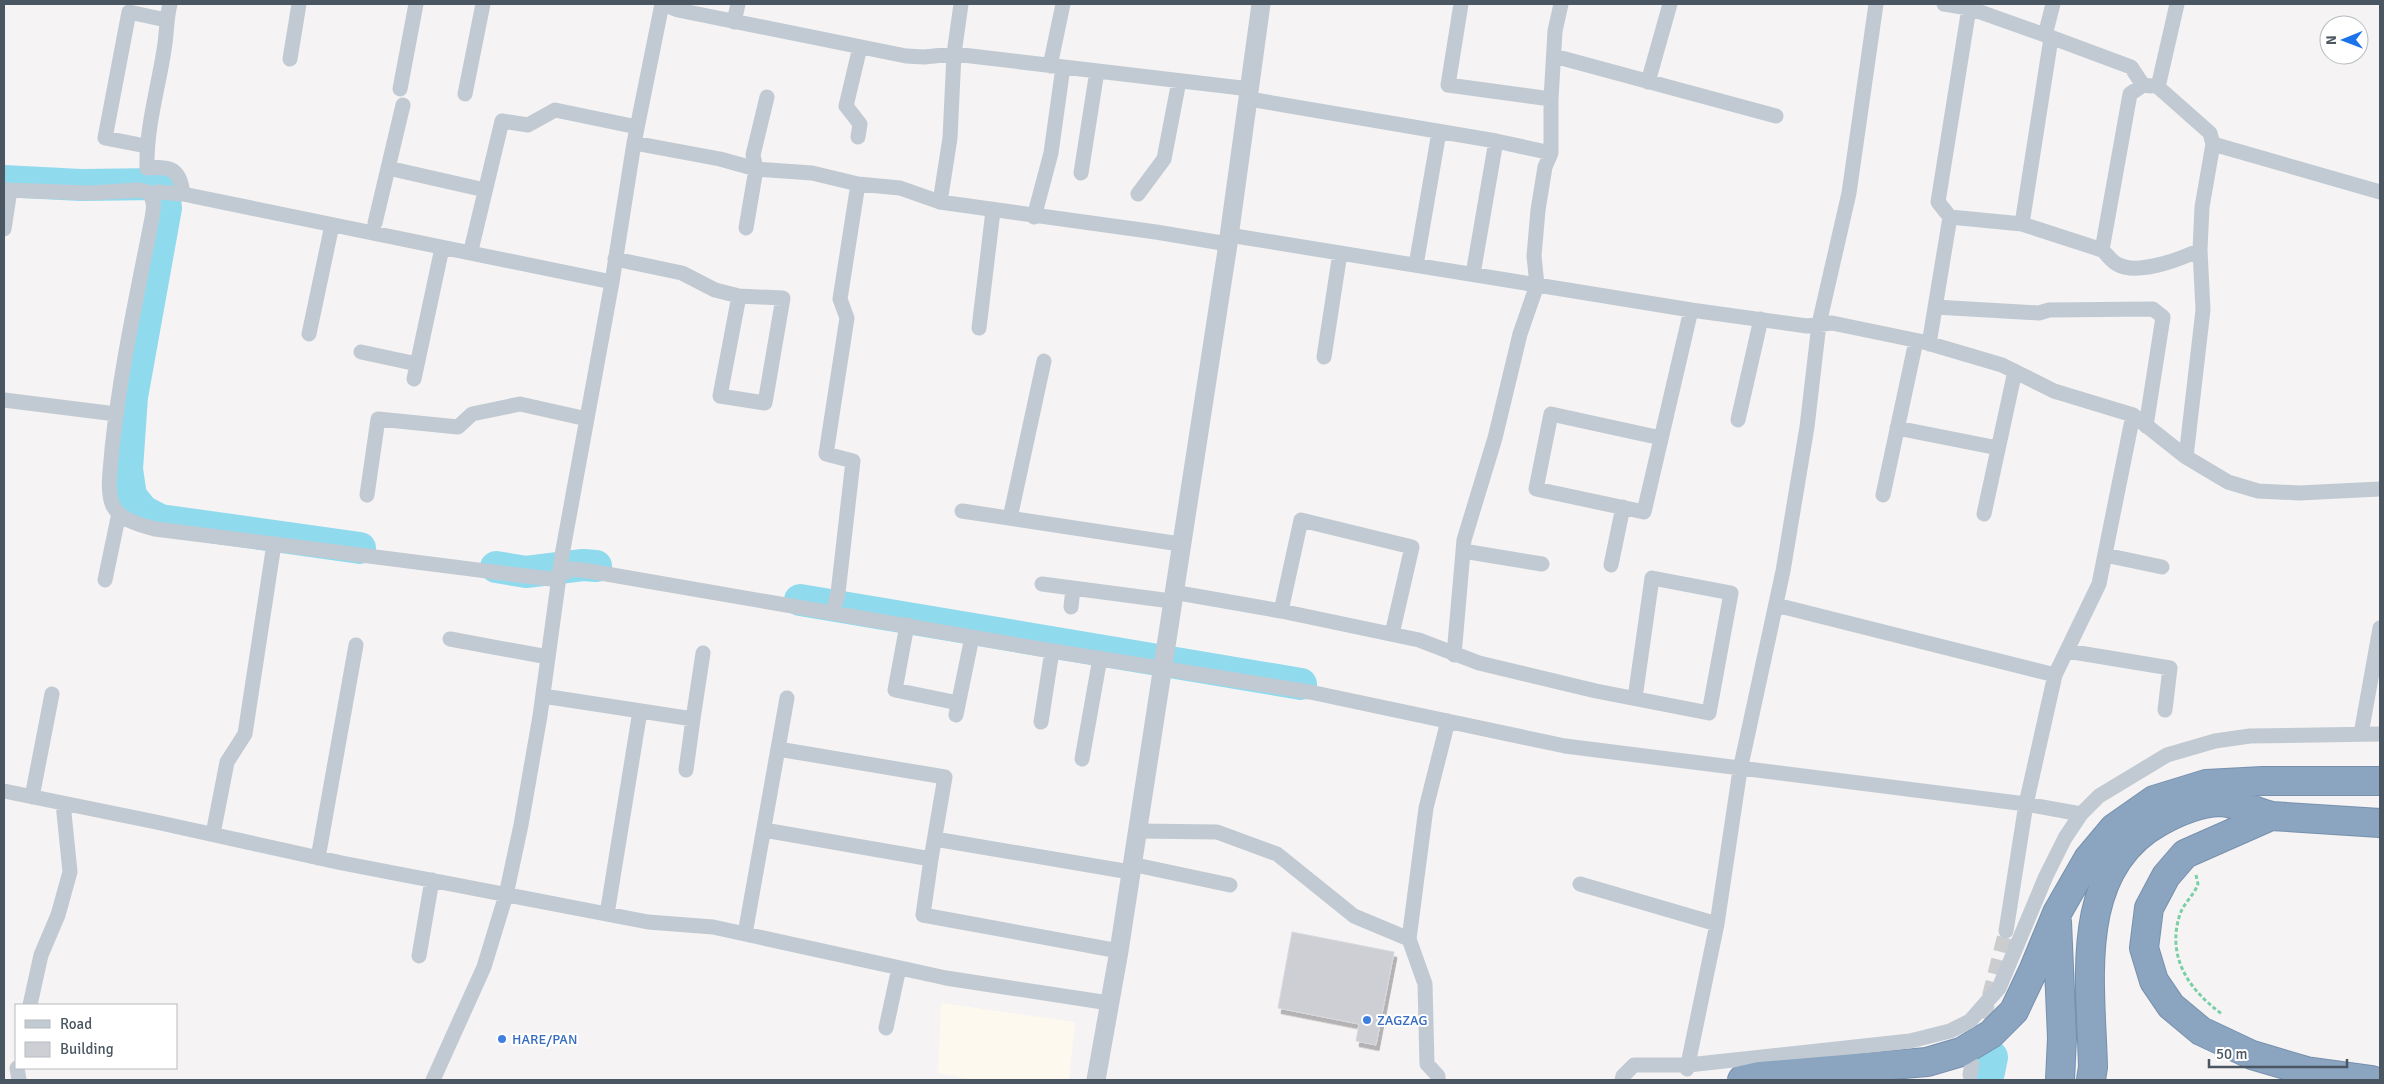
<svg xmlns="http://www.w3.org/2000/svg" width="2384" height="1084" font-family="Signika,sans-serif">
<defs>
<filter id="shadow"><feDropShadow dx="3" dy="5.5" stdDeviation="0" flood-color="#0004"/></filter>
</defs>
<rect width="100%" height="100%" fill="#f5f3f3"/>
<!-- commercial -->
<path fill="#fdf9ef" d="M941,1003L1075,1022L1069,1080H973L938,1073Z"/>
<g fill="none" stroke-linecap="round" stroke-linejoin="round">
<!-- river -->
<path stroke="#90daee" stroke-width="32" d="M4,181L81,185L158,184L164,188L166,208L132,397L127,469L131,496L143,511L160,520L360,548
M496,567L526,572L583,565L596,566
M800,600L1301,684
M1989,1072L1992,1057"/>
</g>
<!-- building -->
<path fill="#cdcfd5" stroke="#d7d9de" filter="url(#shadow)" d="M1292,932L1394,952L1376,1045L1356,1041L1359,1024L1278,1008Z"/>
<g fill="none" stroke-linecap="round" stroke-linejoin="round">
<!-- minor-tunnel -->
<path stroke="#caccce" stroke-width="15" stroke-dasharray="15 8" stroke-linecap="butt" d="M1978,1041L2006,931"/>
<defs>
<path id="motorway" d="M2057,922L2062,1038L2060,1080
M1742,1080L1760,1076L1927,1062L1961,1052L1991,1034L2014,1011L2033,971L2057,913L2088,859L2114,828L2154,800L2206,784L2263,781H2380
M2091,1080L2093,1067C2091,984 2072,870 2159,822C2177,812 2198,803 2219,802C2233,802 2257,812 2271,816
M2372,1080L2306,1071L2252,1055L2201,1031L2171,1006L2154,981L2144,948L2149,908L2166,876L2185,854L2271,816L2380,823"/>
</defs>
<!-- motorway casing -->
<use href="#motorway" stroke="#7690ad" stroke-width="30"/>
<!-- path -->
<path stroke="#7ad0a6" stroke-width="3" stroke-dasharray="4 2.5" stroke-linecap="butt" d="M2196,875L2198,884C2194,895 2184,903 2180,914C2166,957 2189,990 2222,1014"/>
<!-- minor -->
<path stroke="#c1cad2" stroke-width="15" d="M663,4L678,10L906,56L924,57L954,54L1250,89
M961,4L954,54L950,138L940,202L1156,232L1228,244
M1461,4L1448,85L1551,99
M2177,4L2158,87L2210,133L2213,144L2202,207L2200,250L2203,310L2186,457
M1969,8L2045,35L2053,4
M734,22L738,4
M2045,35L2131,67L2143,85L2151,86
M1554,56L1776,116
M290,59L299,4
M1050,66L1063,4
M1648,82L1670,4
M2143,85L2130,94L2102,250C2107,254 2111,261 2117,264C2137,276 2180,259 2200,250
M400,89L416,4
M465,94L483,4
M1249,99L1496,141L1551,153
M858,137L860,124L846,106L860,47
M634,143L720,159L756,169L812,173L858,184L900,188L940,202
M2213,144L2380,192
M146,146L105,138L129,12L166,20
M388,168L485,190
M1081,173L1097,71
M4,190L90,193L139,190L148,192C155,201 154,207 152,218C137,295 120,371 112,449C111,466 106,491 113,506C121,521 141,525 155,529L526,576L551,579L572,569L589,571L1052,651L1310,692L1565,746L2026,804L2081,814
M183,194L612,282
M1138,194L1164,159L1179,81
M152,197L157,192L183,194C180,168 170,166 147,168C146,128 158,89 164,50C167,34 166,19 170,4
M1034,217L1051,153L1063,67
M1950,217L2022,224L2102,250
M375,223L403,105
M2022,224L2051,38
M746,228L756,169L753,155L767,97
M4,229L10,190
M1229,235L1691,310L1807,326L1832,323L1924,342L2002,365L2054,391L2133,415L2186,457L2228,482L2258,491L2299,493L2380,489
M472,246L502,121L528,125L555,110L637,127
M615,259L682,273L715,290L739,296L783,298L765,403L720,396L739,296
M1416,265L1439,132
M1473,274L1496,141
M1935,307L2039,313L2049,310L2153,309L2163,317L2146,426
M979,328L993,211
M309,334L332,225
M1929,344L1950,217L1938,202L1969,8L1944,4
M361,352L417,364
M1324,357L1340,253
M414,379L442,248
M4,400L116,414
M1738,420L1761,319
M1897,428L1998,448
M1661,438L1551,414L1536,489L1644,512L1691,310
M367,495L378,419L458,427L472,414L520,404L587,419
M1883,495L1916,341
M962,511L1180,544
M1984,514L2015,371
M1010,518L1044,361
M1463,551L1542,564
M2105,555L2162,567
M1611,565L1623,507
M105,580L119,513
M1042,584L1171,601
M1173,592L1281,611L1419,640L1479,663L1596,691L1709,713L1731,593L1652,578L1635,698
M1776,605L2055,675
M1071,607L1073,588
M1281,611L1301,520L1412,547L1392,634
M833,612L838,593L853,461L826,454L847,318L840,299L858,184
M907,625L895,690L958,703
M450,639L548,657
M2067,651L2170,668L2165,710
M1454,655L1464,540L1495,438L1520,334L1537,285L1534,256L1538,210L1545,167L1551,153V99L1555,31L1561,4
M543,696L693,719L703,653
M956,715L972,637
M1041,722L1052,651
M2361,734L2380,628
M1082,759L1100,658
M686,770L693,719
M4,791L156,822L342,863L648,922L713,927L946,978L1109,1003
M32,797L52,694
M764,830L931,859L945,777L778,749
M1137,831L1217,832L1277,854L1354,916L1409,939L1425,984L1427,1064L1438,1076V1080
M213,834L227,762L245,734L274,544
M935,839L1130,872
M318,858L356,645
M931,859L923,915L1119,951
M1131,864L1230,885
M1580,884L1717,924
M607,914L640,711
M2006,931L2026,804L2055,675L2099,584L2133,415
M745,934L787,698
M1409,939L1426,808L1448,721
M419,956L432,880
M30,1005L41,955L58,915L70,872L63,803
M886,1028L899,968
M17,1068L19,1080
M1687,1069L1717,924L1740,770L1783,571L1807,427L1819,324L1849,193L1876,4
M1970,1075L1972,1064
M433,1080L484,967L506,895L521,825L540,716L562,555L612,282L634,143L662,4
M1622,1080L1623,1076L1634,1065H1688L1910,1041L1950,1031L1970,1021L1999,988L2046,876L2065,838L2081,814L2099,796L2167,755L2215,741L2250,736L2380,734"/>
<!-- tertiary -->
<path stroke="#c1cad2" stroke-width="19" d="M1096,1080L1119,951L1228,244L1261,4"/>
<!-- motorway -->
<use href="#motorway" stroke="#8ba5c1" stroke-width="28"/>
</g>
<!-- markers -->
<g fill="#3f7fe0" stroke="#fff" stroke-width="2">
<circle cx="1367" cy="1020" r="5"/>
<circle cx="502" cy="1039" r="5"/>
</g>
<g text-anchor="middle" stroke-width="4" stroke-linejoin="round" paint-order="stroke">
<!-- shop labels -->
<g font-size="14" fill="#366cbe" stroke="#fff" text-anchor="start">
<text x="1377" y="1025">ZAGZAG</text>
<text x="512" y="1044">HARE/PAN</text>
</g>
</g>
<!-- border -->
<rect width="2384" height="1084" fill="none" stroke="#4a5661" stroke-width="10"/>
<!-- legend -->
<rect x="15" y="1004" width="162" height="65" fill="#ffffff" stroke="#b7bbc0"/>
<rect x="25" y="1020" width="25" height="8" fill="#c1cad2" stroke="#b7bbc0"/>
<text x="60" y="1029" font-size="15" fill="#4a5661">Road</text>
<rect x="25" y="1042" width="25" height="15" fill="#cdcfd5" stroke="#b7bbc0"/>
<text x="60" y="1054" font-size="15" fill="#4a5661">Building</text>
<!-- north arrow -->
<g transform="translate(2344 40) rotate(269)"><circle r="24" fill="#ffffff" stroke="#b7bbc0"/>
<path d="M0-4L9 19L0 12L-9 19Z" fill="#1a73e8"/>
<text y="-8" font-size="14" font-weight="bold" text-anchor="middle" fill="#4a5661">N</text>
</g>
<!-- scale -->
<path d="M2209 1059v8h138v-8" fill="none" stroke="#4a5661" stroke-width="2.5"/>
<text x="2216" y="1059" font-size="15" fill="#4a5661" stroke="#ffffff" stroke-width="4" paint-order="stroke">50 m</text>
</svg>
